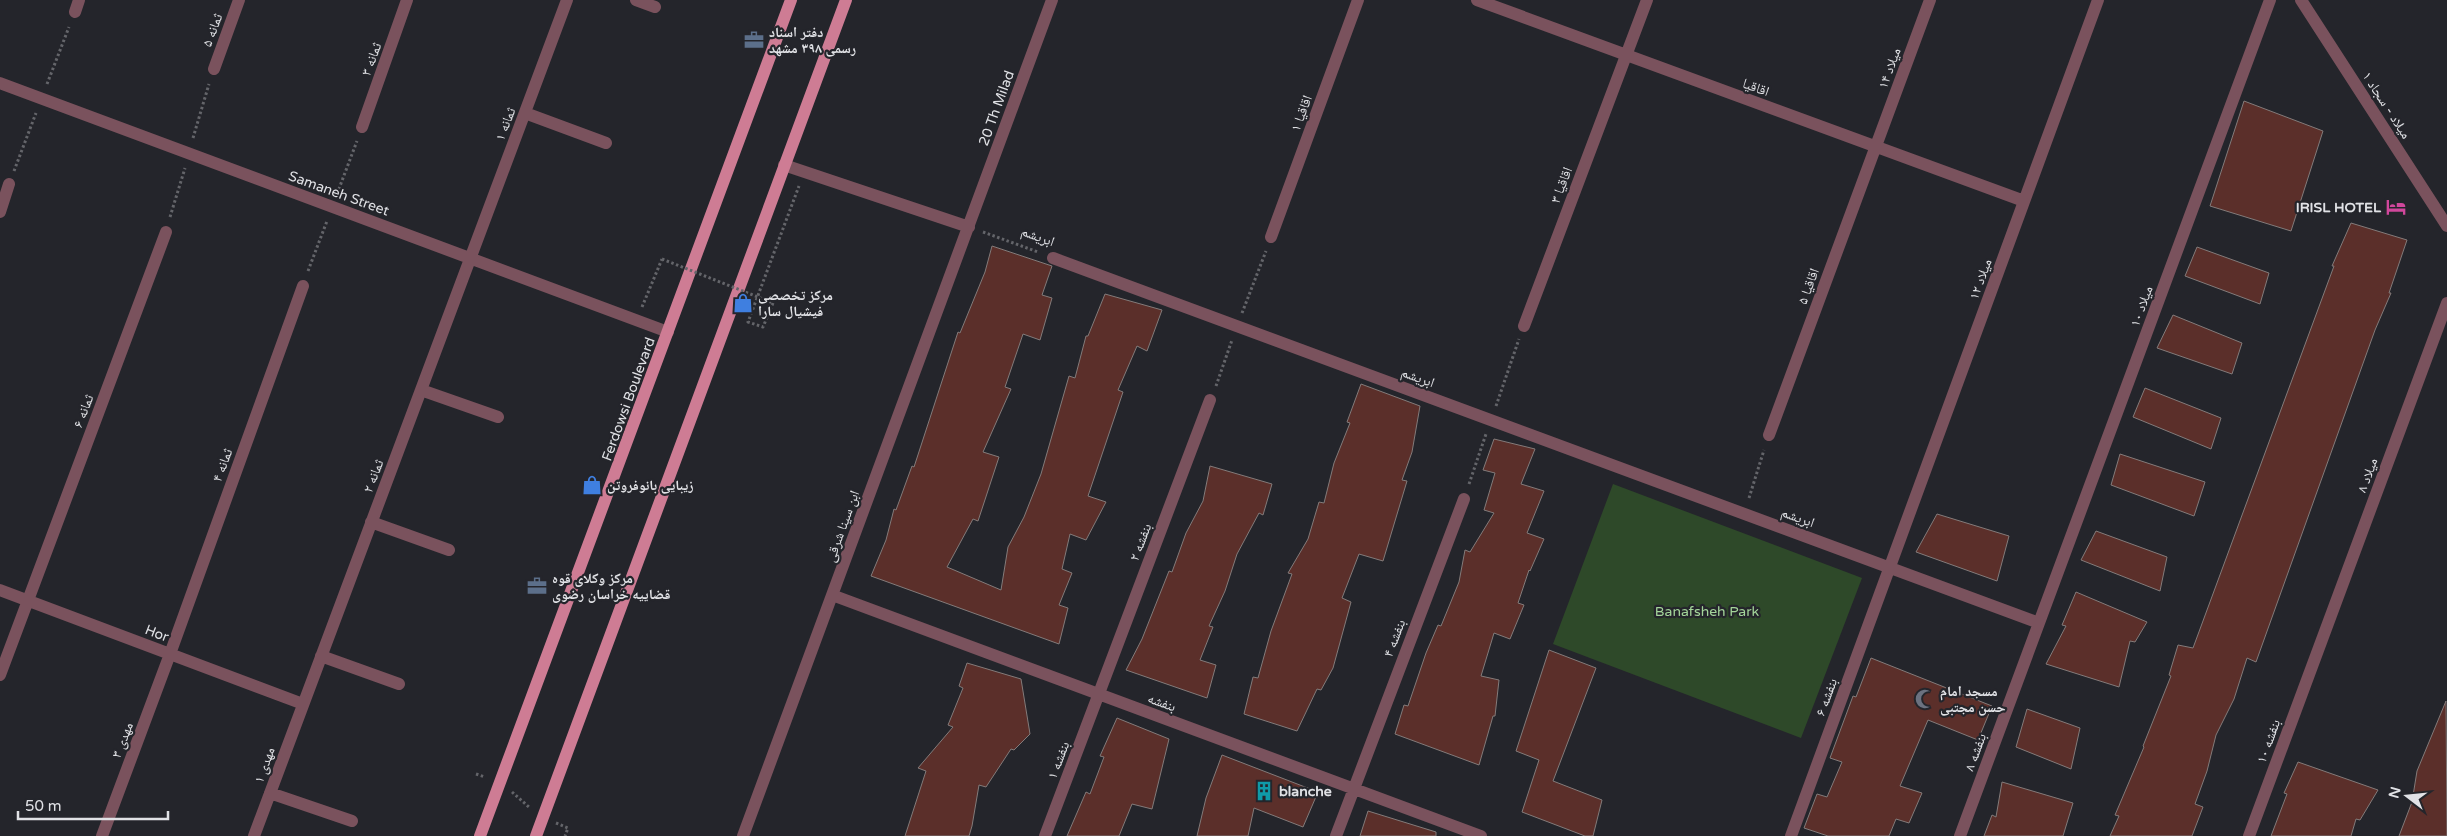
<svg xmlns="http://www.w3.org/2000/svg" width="2447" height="836" font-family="'Varela Round','Noto Naskh Arabic',sans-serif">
<rect width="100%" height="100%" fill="#24252b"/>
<!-- green -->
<path fill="#2e4929" d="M1613,484L1862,578L1801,738L1553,644Z"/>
<!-- building -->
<path fill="#5b2f2a" stroke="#837b7a" d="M2244,101L2323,131L2291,231L2210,206Z
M2351,223L2407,240L2389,293H2391L2375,330L2256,662L2247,658L2234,699L2216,735L2207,771L2195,804L2203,807L2192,836H2110L2119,816L2115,815L2144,747L2143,746L2171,676L2169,675L2178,645L2193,648L2334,266H2332Z
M992,246L1052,266L1042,295L1052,298L1040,340L1023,334L1005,387L1011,389L983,452L999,457L978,521L973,519L947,567L1001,590L1008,547L1024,517L1041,474L1069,376L1075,378L1086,336H1088L1105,294L1162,310L1147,351L1137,346L1118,390L1123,392L1088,496L1106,502L1086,540L1070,534L1062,569L1072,573L1059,605L1068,608L1059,644L871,576L886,540L894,509L896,510L912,466L914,467L958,332L960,333L985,272Z
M2197,247L2269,273L2260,304L2185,276Z
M2173,315L2242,343L2232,374L2157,348Z
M1361,384L1420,406L1412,452L1402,480L1407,481L1383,561L1359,554L1342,598L1351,602L1333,668L1321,690L1317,689L1297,731L1244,714L1253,677L1258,678L1271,631L1292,574L1288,573L1308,539L1319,502L1324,503L1334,463L1350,423L1347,422Z
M2145,388L2221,418L2211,449L2133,417Z
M1494,439L1535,449L1521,484L1544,491L1527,533L1544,539L1530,571L1529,570L1518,603L1524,605L1510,639L1494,633L1481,676L1499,680L1495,716H1493L1479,765L1395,734L1404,705L1408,706L1426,653L1438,625L1441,626L1459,582L1465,550L1470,552L1494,513L1484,510L1495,473L1483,470Z
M2120,454L2205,482L2194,516L2111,485Z
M1210,466L1272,484L1263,515L1259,513L1237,554L1225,591L1209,626L1213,627L1200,660L1216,665L1207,698L1126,670L1142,639L1169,571L1172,572L1186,533L1203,501Z
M1937,514L2009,536L1997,581L1916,552Z
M2096,531L2167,557L2160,591L2081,560Z
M2076,592L2147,622L2135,642L2130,641L2119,687L2046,664L2066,626L2062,625Z
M1549,650L1596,668L1553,781L1602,800L1593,836H1585L1522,812L1539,760L1516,751Z
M1871,658L1992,706L1978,740L1928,720L1900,786L1922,793L1909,823L1896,819L1889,836H1828L1804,828L1817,794L1827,797L1842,762L1830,758L1853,696L1856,697Z
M967,663L1021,679L1030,734L1014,750L1011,749L986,787L979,785L972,826L969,836H905L926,771L918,768L953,727L948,725L963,688L959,686Z
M2446,701L2447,836H2399L2412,802L2417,771Z
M2027,709L2080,728L2071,769L2016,747Z
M1117,718L1169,739L1152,809L1132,804L1119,836H1067L1086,792L1090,794L1104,757L1100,756Z
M1222,755L1318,792L1303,827L1254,808L1248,836H1197L1206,798Z
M2298,762L2378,790L2360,820L2356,819L2351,836H2271L2287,794L2284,793Z
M2002,782L2073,803L2063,836H1984L1992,815L1996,817Z
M1368,811L1436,832V836H1360Z"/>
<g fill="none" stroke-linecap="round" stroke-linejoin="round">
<!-- path -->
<path stroke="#64656a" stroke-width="3" stroke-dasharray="2.5 2.5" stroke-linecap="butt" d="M47,84L69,27
M193,138L209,84
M14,171L36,113
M337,194L357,141
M170,217L185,168
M983,232L1038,252
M308,271L327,221
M773,303L763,327L748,322L799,186
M642,307L662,259
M1242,313L1266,251
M1216,386L1232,340
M1496,406L1519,339
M1469,484L1486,434
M1749,498L1764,450
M476,774L485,777
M512,792L530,808
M556,823L568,828L565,836"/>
<!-- minor -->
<path stroke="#7a525d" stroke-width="12" d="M636,0L655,7
M1477,0L2024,201
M2301,0L2447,226
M75,12L79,0
M214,69L239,0
M0,83L668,332
M525,113L606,143
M362,127L407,0
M784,165L969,227
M0,212L9,184
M1271,237L1358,0
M1053,258L2039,623
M1524,326L1647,0
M421,390L498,417
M1769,435L1930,0
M371,522L449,550
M0,590L303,704
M832,595L1481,836
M321,656L399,684
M0,675L166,232
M270,793L352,821
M102,836L170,654L303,286
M254,836L567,0
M743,836L1052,0
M1045,836L1210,400
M1336,836L1464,499
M1791,836L2098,0
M1960,836L2270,0
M2249,836L2447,303"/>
<!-- major -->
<path stroke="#ce7c94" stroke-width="12" d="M480,836L791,0
M536,836L846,0"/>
<!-- path-bridge -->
<path stroke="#64656a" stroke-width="3" stroke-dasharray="2.5 2.5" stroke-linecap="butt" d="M662,259L773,303"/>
</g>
<!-- icons -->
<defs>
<symbol id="office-bare" viewBox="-9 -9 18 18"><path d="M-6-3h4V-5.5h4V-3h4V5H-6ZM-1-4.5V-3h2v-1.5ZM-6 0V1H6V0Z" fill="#5c6f8a" stroke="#24252b" stroke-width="2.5" paint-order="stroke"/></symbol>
<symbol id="hotel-bare" viewBox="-9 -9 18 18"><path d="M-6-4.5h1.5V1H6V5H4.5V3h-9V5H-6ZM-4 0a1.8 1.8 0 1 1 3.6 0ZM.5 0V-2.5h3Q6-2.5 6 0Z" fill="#d1479c" stroke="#24252b" stroke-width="2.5" paint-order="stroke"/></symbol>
<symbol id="shop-bare" viewBox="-9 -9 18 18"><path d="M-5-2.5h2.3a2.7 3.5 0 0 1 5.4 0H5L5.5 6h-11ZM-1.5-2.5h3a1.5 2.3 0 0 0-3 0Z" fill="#3f7fe0" stroke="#24252b" stroke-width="2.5" paint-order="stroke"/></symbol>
<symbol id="mosque-bare" viewBox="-9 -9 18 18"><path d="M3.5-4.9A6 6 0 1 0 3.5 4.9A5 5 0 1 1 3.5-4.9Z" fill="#6b7280" stroke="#24252b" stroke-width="2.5" paint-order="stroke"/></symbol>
<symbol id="building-bare" viewBox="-9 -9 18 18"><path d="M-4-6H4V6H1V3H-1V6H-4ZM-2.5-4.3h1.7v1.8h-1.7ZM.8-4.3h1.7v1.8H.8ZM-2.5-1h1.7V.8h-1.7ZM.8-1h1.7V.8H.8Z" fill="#0f9aa8" stroke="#24252b" stroke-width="2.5" paint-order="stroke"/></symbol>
</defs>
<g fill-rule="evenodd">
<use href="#office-bare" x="740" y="26" width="28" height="28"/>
<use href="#hotel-bare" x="2382" y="193" width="28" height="28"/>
<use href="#shop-bare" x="729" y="289" width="28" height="28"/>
<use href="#shop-bare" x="578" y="471" width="28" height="28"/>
<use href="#office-bare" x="523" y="572" width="28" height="28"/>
<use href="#mosque-bare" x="1911" y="685" width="28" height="28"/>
<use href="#building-bare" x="1250" y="777" width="28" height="28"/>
</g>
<g text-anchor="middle" stroke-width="4.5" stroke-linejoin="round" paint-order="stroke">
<!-- street labels -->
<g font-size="14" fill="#e1e2e6" stroke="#24252b">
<text transform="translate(212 30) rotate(-70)" y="5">ثمانه ۵</text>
<text transform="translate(371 59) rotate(-70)" y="5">ثمانه ۳</text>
<text transform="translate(1889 68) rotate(-70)" y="5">میلاد ۱۴</text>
<text transform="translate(1756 87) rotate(20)" y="5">اقاقیا</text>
<text transform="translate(2387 105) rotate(57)" y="5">میلاد - سجاد ۱</text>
<text transform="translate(996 108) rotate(-70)" y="5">20 Th Milad</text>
<text transform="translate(1301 113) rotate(-70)" y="5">اقاقیا ۱</text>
<text transform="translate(505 124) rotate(-69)" y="5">ثمانه ۱</text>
<text transform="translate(1561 185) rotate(-69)" y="5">اقاقیا ۳</text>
<text transform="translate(339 193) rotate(20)" y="5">Samaneh Street</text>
<text transform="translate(1038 236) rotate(20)" y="5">ابریشم</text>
<text transform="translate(1980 279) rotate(-70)" y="5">میلاد ۱۲</text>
<text transform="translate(1808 286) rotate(-70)" y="5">اقاقیا ۵</text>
<text transform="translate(2141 306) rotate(-70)" y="5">میلاد ۱۰</text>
<text transform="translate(1418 377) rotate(20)" y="5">ابریشم</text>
<text transform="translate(628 399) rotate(-70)" y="5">Ferdowsi Boulevard</text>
<text transform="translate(83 411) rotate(-69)" y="5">ثمانه ۶</text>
<text transform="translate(222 465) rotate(-70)" y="5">ثمانه ۴</text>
<text transform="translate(2367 475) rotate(-70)" y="5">میلاد ۸</text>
<text transform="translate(373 476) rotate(-69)" y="5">ثمانه ۲</text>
<text transform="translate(1798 517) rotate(20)" y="5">ابریشم</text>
<text transform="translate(842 526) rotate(-70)" y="5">ابن سینا شرقی</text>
<text transform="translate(1140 542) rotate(-69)" y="5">بنفشه ۲</text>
<text transform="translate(157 633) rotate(21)" y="5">Hor</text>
<text transform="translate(1394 638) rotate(-69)" y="5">بنفشه ۴</text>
<text transform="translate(1826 697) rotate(-70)" y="5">بنفشه ۶</text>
<text transform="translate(1162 702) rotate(20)" y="5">بنفشه</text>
<text transform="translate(122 740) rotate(-69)" y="5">مهدی ۳</text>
<text transform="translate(2268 741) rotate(-70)" y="5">بنفشه ۱۰</text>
<text transform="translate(1975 752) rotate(-70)" y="5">بنفشه ۸</text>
<text transform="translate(1058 760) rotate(-69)" y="5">بنفشه ۱</text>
<text transform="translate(264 765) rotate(-70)" y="5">مهدی ۱</text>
</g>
<!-- poi labels -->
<g font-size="14" font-weight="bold" fill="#e1e2e6" stroke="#24252b" text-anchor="start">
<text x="769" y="37">دفتر اسناد<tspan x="769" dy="16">رسمی ۳۹۸ مشهد</tspan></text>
<text x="2381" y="212" text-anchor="end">IRISL HOTEL</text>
<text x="758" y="300">مرکز تخصصی<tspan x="758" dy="16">فیشیال سارا</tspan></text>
<text x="607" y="490">زیبایی بانوفروتن</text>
<text x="552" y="583">مرکز وکلای قوه<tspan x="552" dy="16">قضاییه خراسان رضوی</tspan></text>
<text x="1940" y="696">مسجد امام<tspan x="1940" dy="16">حسن مجتبی</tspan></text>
<text x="1279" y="796">blanche</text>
</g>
<!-- park labels -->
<g font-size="14" fill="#a4d59a" stroke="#24252b">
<text x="1707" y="616">Banafsheh Park</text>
</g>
</g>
<!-- north arrow -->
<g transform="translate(2407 796) rotate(286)" stroke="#24252b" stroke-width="4" paint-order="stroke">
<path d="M0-4L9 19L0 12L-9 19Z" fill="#e1e2e6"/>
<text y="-8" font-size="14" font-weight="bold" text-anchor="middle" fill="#e1e2e6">N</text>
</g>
<!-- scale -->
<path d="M18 811v8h150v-8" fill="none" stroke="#e1e2e6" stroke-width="2.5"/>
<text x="25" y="811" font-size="15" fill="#e1e2e6" stroke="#24252b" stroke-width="4" paint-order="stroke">50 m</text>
</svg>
